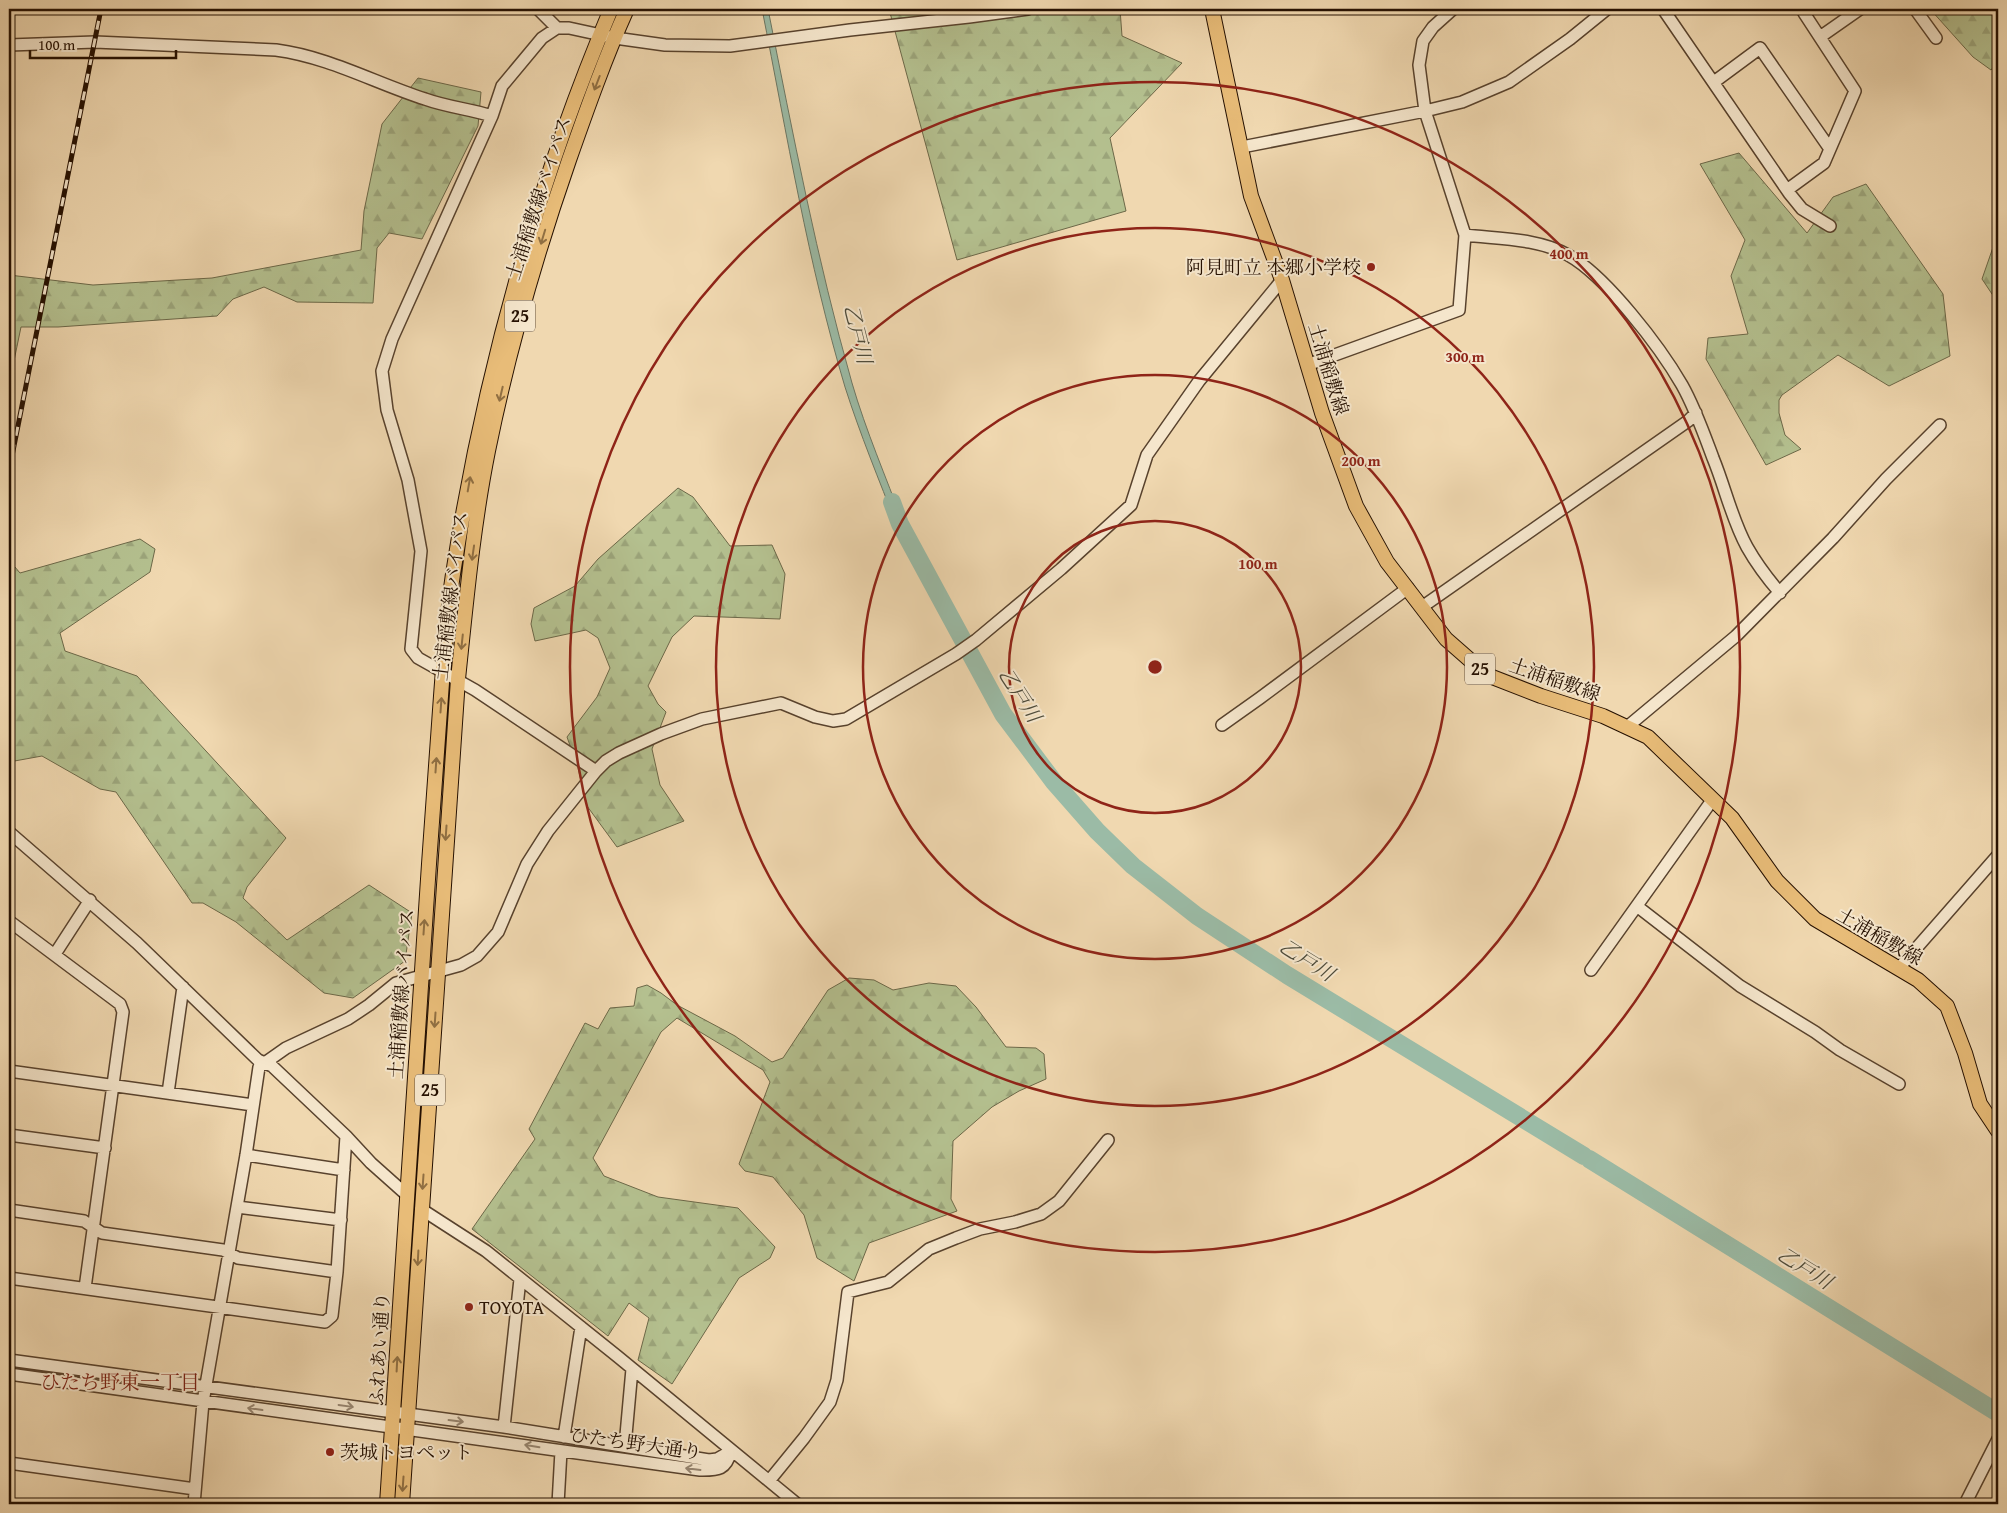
<svg xmlns="http://www.w3.org/2000/svg" width="2007" height="1513" font-family="'Gentium Book Plus','Noto Serif JP',serif">
<defs>
<pattern id="forest-firs" width="22" height="20" patternUnits="userSpaceOnUse" patternTransform="scale(1.25)"><rect width="22" height="20" fill="#b4c08f"/><path d="M5 1l3.5 6h-7zM16 11l3.5 6h-7z" fill="#9ba47a"/></pattern>
</defs>
<rect width="100%" height="100%" fill="#f0d8b0"/>
<filter id="stains"><feTurbulence type="fractalNoise" baseFrequency=".004" numOctaves="4"/><feColorMatrix values="0 0 0 0 .2 0 0 0 0 .09 0 0 0 0 .02 0 0 0 .5 -.17"/></filter>
<radialGradient id="worn" r=".72"><stop offset=".6" stop-color="#630" stop-opacity="0"/><stop offset="1" stop-color="#630" stop-opacity=".3"/></radialGradient>
<!-- forest -->
<path fill="url(#forest-firs)" stroke="#6c6848" d="M889,9H1120L1122,36L1182,63L1110,138L1126,211L957,260Z
M1930,9H1998V61L1991,70L1973,57Z
M418,78L481,92L478,126L422,239L389,233L377,248L373,303L297,302L264,287L233,299L217,316L58,327H21L9,385V275L93,285L212,278L361,250L364,211L382,124Z
M1739,153L1807,233L1833,197L1866,184L1943,294L1950,356L1889,386L1838,355L1782,395L1779,400V413L1785,435L1801,449L1766,465L1706,359L1708,338L1748,334L1731,276L1745,240L1700,164Z
M1998,233V303L1982,279Z
M678,488L693,497L730,546L772,545L785,574L780,619L694,616L672,637L648,686L658,704L666,712L652,749L660,785L684,821L617,847L587,806L578,768L567,737L597,697L610,668L598,638L586,630L535,641L531,624L534,608L575,586L598,559Z
M140,539L155,549L150,572L60,633L65,651L137,676L286,838L247,887L243,898L287,940L369,885L412,913L405,961L353,998L324,993L236,922L203,903H192L116,792L100,789L42,756L9,762V560L20,573Z
M849,978L874,980L893,990L929,983L956,986L976,1007L1006,1047L1036,1048L1044,1054L1046,1079L1019,1091L992,1107L953,1141L951,1199L957,1211L869,1243L854,1281L817,1258L804,1215L773,1177L745,1171L739,1164L770,1082L763,1070L677,1018L661,1032L593,1158L604,1176L658,1197L738,1208L775,1247L770,1258L739,1278L672,1384L638,1360L649,1318L629,1303L608,1336L472,1229L535,1139L529,1129L585,1023L598,1029L610,1008L634,1006L637,988L647,985L661,993L677,1005L735,1036L772,1062L783,1058L828,990Z"/>
<!-- water -->
<path fill="#9bbba6" stroke="#6c7764" d="M762,9H768C793,134 817,260 852,383C866,431 886,477 903,523L897,526C879,480 860,434 845,387C808,263 787,135 762,9Z"/>
<g fill="none" stroke-linecap="round" stroke-linejoin="round">
<!-- river -->
<path stroke="#9bbba6" stroke-width="18" d="M892,502L900,524L1003,714L1054,782L1097,831L1133,866L1197,916L1287,975L1584,1156
M1589,1159L1998,1413"/>
<defs>
<path id="minor" d="M538,9L557,28
M1663,9L1789,193L1802,209L1830,226
M1915,9L1936,38
M1820,37L1860,9
M9,45L95,42L276,50C329,57 375,83 425,99C447,107 470,109 492,116
M1714,82L1760,48L1830,149
M1242,147L1425,111L1462,102L1509,82L1570,39L1607,9
M1787,190L1824,163L1855,91L1804,13
M1465,235C1498,239 1538,238 1568,255C1606,276 1660,347 1682,385C1695,408 1704,434 1713,458C1725,487 1732,520 1747,547C1756,563 1768,579 1780,593
M1307,365L1459,310L1465,235L1425,111L1419,65L1423,41L1433,27L1453,9
M1422,607L1688,421L1696,413
M1222,725L1260,698L1408,588
M1627,727L1736,636L1833,538L1886,479L1940,425
M596,771L475,690L418,658L411,649L421,551L408,480L387,410L382,371L392,339L492,116L502,86L542,38L557,28H569L615,38L665,45L730,46L850,30L969,17L1028,9
M9,832L137,943L258,1060L272,1066L346,1136L371,1163L408,1196
M1638,907L1740,986L1815,1032L1840,1050L1899,1084
M9,921L120,1004L123,1012L85,1288
M55,954L90,900
M1899,968L1998,855
M1591,970L1713,799
M9,1071L253,1105
M168,1093L183,987
M9,1135L105,1148
M246,1155L344,1170
M237,1207L341,1220
M421,1209L486,1251L617,1356L797,1504
M9,1210L84,1221L102,1233L223,1250L238,1258L337,1272
M9,1278L325,1322L332,1316L337,1272L346,1136
M9,1360L504,1427L709,1460L717,1459L731,1451
M9,1374L700,1470C717,1470 726,1471 731,1451
M504,1427L520,1279
M564,1437L581,1327
M625,1446L632,1369
M9,1463L195,1489
M769,1481L804,1438L830,1402L837,1380L848,1292L888,1282L929,1249L956,1238L980,1229L1015,1222L1041,1214L1059,1201L1108,1140
M194,1504L203,1402L246,1155L259,1067L286,1048L348,1019L369,1005L396,983L461,965L477,956L498,932L527,864L548,831L596,771L606,761L619,753L661,734L702,719L781,703L815,717L833,721L846,719L956,654L976,640L1061,569L1131,505L1147,455L1199,381L1282,280
M558,1504L561,1451
M1965,1504L1998,1439"/>
<path id="major" d="M1212,9L1251,196L1282,280L1322,413L1356,506L1387,562L1446,639L1487,675L1541,696L1603,716L1648,737L1732,818L1777,881L1815,919L1918,980L1947,1006L1965,1053L1980,1104L1998,1131
M387,1504C403,1291 413,1077 429,864C433,808 437,752 441,696C444,655 447,614 453,574C483,381 535,189 611,9
M402,1504L458,679C466,603 473,526 488,451C508,352 536,255 569,160C587,109 605,58 627,9"/>
</defs>
<!-- minor casing -->
<use href="#minor" stroke="#58422d" stroke-width="14"/>
<!-- major casing -->
<use href="#major" stroke="#251001" stroke-width="16"/>
<!-- minor -->
<use href="#minor" stroke="#f5e6cc" stroke-width="11"/>
<!-- major -->
<use href="#major" stroke="#e8bc78" stroke-width="14"/>
<defs>
<path id="rail" d="M9,471L101,9"/>
</defs>
<!-- rail casing -->
<use href="#rail" stroke="#251001" stroke-width="5"/>
<!-- rail -->
<use href="#rail" stroke="#f5e6cc" stroke-width="3" stroke-dasharray="9" stroke-linecap="butt"/>
</g>
<!-- one-way arrows -->
<defs><path id="oneway-shaft" d="M-6 0H5M1.5-3L5.5 0L1.5 3" fill="none" stroke-width="1.6" stroke-linecap="round" stroke-linejoin="round" transform="scale(1.25)"/></defs>
<g stroke="#906f42">
<use href="#oneway-shaft" transform="translate(597 83) rotate(111)"/>
<use href="#oneway-shaft" transform="translate(543 237) rotate(107)"/>
<use href="#oneway-shaft" transform="translate(501 394) rotate(103)"/>
<use href="#oneway-shaft" transform="translate(469 484) rotate(-80)"/>
<use href="#oneway-shaft" transform="translate(473 553) rotate(98)"/>
<use href="#oneway-shaft" transform="translate(462 642) rotate(96)"/>
<use href="#oneway-shaft" transform="translate(441 705) rotate(-86)"/>
<use href="#oneway-shaft" transform="translate(436 765) rotate(-86)"/>
<use href="#oneway-shaft" transform="translate(446 833) rotate(94)"/>
<use href="#oneway-shaft" transform="translate(424 927) rotate(-86)"/>
<use href="#oneway-shaft" transform="translate(435 1020) rotate(94)"/>
<use href="#oneway-shaft" transform="translate(423 1182) rotate(94)"/>
<use href="#oneway-shaft" transform="translate(418 1258) rotate(93)"/>
<use href="#oneway-shaft" transform="translate(397 1364) rotate(-87)"/>
<use href="#oneway-shaft" transform="translate(403 1484) rotate(94)"/>
</g>
<g stroke="#978671">
<use href="#oneway-shaft" transform="translate(346 1406) rotate(8)"/>
<use href="#oneway-shaft" transform="translate(255 1409) rotate(-172)"/>
<use href="#oneway-shaft" transform="translate(456 1421) rotate(7)"/>
<use href="#oneway-shaft" transform="translate(532 1446) rotate(-171)"/>
<use href="#oneway-shaft" transform="translate(693 1469) rotate(-173)"/>
</g>
<!-- distance rings -->
<g fill="none" stroke="#8f2418" stroke-width="2.5">
<circle cx="1155" cy="667" r="146"/>
<circle cx="1155" cy="667" r="292"/>
<circle cx="1155" cy="667" r="439"/>
<circle cx="1155" cy="667" r="585"/>
</g>
<!-- markers -->
<g fill="#8f2418" stroke="#f5e6cc" stroke-width="2">
<circle cx="1371" cy="267" r="5"/>
<circle cx="469" cy="1307" r="5"/>
<circle cx="330" cy="1452" r="5"/>
</g>
<g text-anchor="middle" stroke-width="4" stroke-linejoin="round" paint-order="stroke">
<!-- shield labels -->
<g fill="#f5e6cc" stroke="#63503e" stroke-width="1">
<rect x="505" y="300.5" width="30" height="31" rx="4"/>
<rect x="1465" y="653.5" width="30" height="31" rx="4"/>
<rect x="415" y="1074.5" width="30" height="31" rx="4"/>
</g>
<g font-size="18" font-weight="bold" fill="#251001">
<text x="520" y="322">25</text>
<text x="1480" y="675">25</text>
<text x="430" y="1096">25</text>
</g>
<!-- street labels -->
<g font-size="19" fill="#251001" stroke="#f5e6cc">
<text transform="translate(538 198) rotate(-72)" y="7">土浦稲敷線バイパス</text>
<text transform="translate(1329 369) rotate(73)" y="7">土浦稲敷線</text>
<text transform="translate(450 596) rotate(-83)" y="7">土浦稲敷線バイパス</text>
<text transform="translate(1555 679) rotate(19)" y="7">土浦稲敷線</text>
<text transform="translate(1880 936) rotate(30)" y="7">土浦稲敷線</text>
<text transform="translate(401 994) rotate(-86)" y="7">土浦稲敷線バイパス</text>
<text transform="translate(379 1349) rotate(-87)" y="7">ふれあい通り</text>
<text transform="translate(636 1443) rotate(8)" y="7">ひたち野大通り</text>
</g>
<!-- poi labels -->
<g font-size="19" fill="#251001" stroke="#f5e6cc" text-anchor="start">
<text x="1361" y="274" text-anchor="end">阿見町立 本郷小学校</text>
<text x="479" y="1314">TOYOTA</text>
<text x="340" y="1459">茨城トヨペット</text>
</g>
<!-- water labels -->
<g font-size="20" font-style="italic" fill="#4e4c3b" stroke="#f5e6cc">
<text transform="translate(858 334) rotate(76)" y="7">乙戸川</text>
<text transform="translate(1020 695) rotate(57)" y="7">乙戸川</text>
<text transform="translate(1307 960) rotate(32)" y="7">乙戸川</text>
<text transform="translate(1805 1268) rotate(32)" y="7">乙戸川</text>
</g>
<!-- neighbourhood labels -->
<g font-size="20" fill="#7a1f14" stroke="#f5e6cc">
<text x="120" y="1389">ひたち野東一丁目</text>
</g>
</g>
<circle cx="1155" cy="667" r="8" fill="#8f2418" stroke="#f5e6cc" stroke-width="2.5"/>
<g font-size="15" text-anchor="middle" font-weight="bold" fill="#8f2418" stroke="#f5e6cc" stroke-width="4" stroke-linejoin="round" paint-order="stroke">
<text x="1569" y="259">400 m</text>
<text x="1465" y="362">300 m</text>
<text x="1361" y="466">200 m</text>
<text x="1258" y="569">100 m</text>
</g>
<!-- margin -->
<rect width="2007" height="1513" fill="none" stroke="#f0d8b0" stroke-width="30"/>
<rect x="10" y="10" width="1987" height="1493" fill="none" stroke="#251001" stroke-width="2.5"/>
<rect x="15" y="15" width="1977" height="1483" fill="none" stroke="#251001"/>
<!-- scale -->
<path d="M30 50v8h146v-8" fill="none" stroke="#251001" stroke-width="2.5"/>
<text x="38" y="50" font-size="15" fill="#251001" stroke="#f5e6cc" stroke-width="4" paint-order="stroke">100 m</text>
<rect width="100%" height="100%" filter="url(#stains)"/>
<rect width="100%" height="100%" fill="url(#worn)"/>
</svg>
